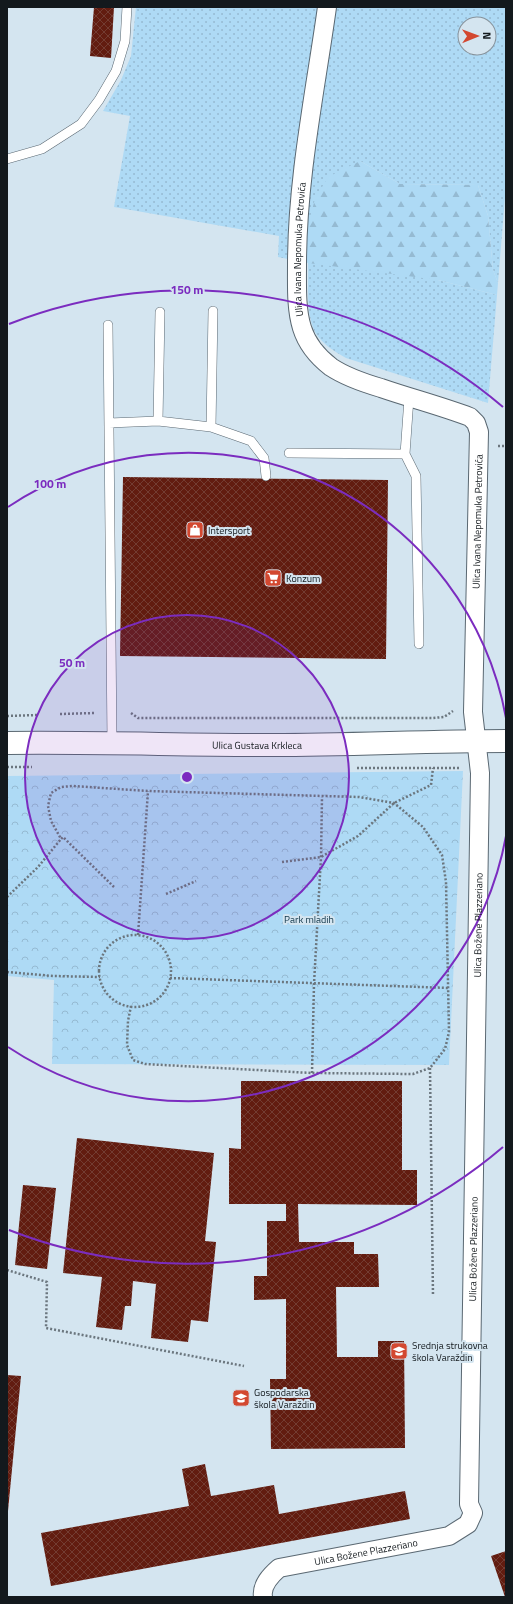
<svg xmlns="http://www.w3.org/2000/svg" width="513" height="1604" font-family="'Titillium Web',sans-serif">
<defs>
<pattern id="grass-dots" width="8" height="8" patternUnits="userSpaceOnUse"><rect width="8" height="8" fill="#aedaf5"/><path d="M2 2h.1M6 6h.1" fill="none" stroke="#95bad2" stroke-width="1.8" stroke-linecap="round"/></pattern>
<pattern id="forest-firs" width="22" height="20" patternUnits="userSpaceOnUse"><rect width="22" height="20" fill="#aedaf5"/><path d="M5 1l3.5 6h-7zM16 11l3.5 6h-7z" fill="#95bad2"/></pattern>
<pattern id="park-crowns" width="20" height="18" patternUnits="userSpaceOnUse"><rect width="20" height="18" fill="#aedaf5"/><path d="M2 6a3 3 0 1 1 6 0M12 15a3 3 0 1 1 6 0" fill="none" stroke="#95bad2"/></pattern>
<pattern id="building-cross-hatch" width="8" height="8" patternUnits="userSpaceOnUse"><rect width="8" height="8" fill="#621c10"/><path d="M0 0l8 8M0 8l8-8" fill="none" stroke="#733c32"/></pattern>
</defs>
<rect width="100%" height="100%" fill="#d4e5f0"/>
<!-- grass -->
<path fill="url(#grass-dots)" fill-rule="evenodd" d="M136,7H506V185L498,283L493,270L488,216L478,185L400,184L360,161L438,280L497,295L488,403L346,358C335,352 321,343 315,332C305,311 309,285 308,263L278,257L279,236L114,207L130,116L103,111L121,80L131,56ZM465,24H489V48H465Z"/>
<!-- forest -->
<path fill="url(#forest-firs)" d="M360,161L400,184L478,185L488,216L493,270L498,283L497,295L438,280L308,263L306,232L315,199L328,177Z"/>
<!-- park -->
<path fill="url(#park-crowns)" d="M463,771L449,1065L52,1064L54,980L7,976V776Z"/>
<!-- building -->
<path fill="url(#building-cross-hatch)" d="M94,7H114L111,58L90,56Z
M123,477L388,480L386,659L120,656Z
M241,1081H402V1170H417V1205L298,1204L299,1242H354V1254H378L379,1287H336L337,1357H378V1341H404L405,1448L271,1449L270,1379H286V1299L254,1300V1276H267V1221H286V1204H229V1148L241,1149Z
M77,1138L214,1153L205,1241L216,1242L208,1322L191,1320L188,1342L151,1338L156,1284L133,1281L131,1306H125L122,1330L96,1327L102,1277L63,1273Z
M23,1185L56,1188L47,1269L15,1265Z
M7,1375L21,1376L8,1511H7Z
M205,1464L211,1496L274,1485L279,1514L405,1491L410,1519L51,1586L41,1533L189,1506L182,1469Z
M506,1551V1597H505L491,1556Z"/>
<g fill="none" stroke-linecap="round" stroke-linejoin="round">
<defs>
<path id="service" d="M7,159L42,149L81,124L99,100L116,71L125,41L127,7
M108,325L112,742
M158,421L160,312
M109,423L158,421L211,427L251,441L264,458L266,476
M211,427L213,311
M289,453L405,454L409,398
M405,454L416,476L419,644"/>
<g id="minor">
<path id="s1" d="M263,1597C261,1585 271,1575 279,1568L449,1536L468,1524L473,1513L469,1504L480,773L473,712L479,432L476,423L470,417C441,406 410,398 381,388C364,383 346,377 331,367C318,357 307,344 302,328C296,309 297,286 297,265C297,179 315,93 327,7"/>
</g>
<g id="secondary">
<path id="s2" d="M7,743C96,742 184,745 273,745C351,745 428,741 506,741"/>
</g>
</defs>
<!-- service casing -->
<use href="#service" stroke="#5a6872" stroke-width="10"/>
<!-- minor casing -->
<use href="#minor" stroke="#5a6872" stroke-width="20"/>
<!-- secondary casing -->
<use href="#secondary" stroke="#5a6872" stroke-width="24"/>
<!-- path -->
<path stroke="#6b767e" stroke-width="2.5" stroke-dasharray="2 2" stroke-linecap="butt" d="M498,446H506
M131,713L138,718H433L444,717L453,711
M60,714L95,713
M7,716L37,715
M7,767H32
M357,768H460
M282,862L321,857L358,836L394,803L431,785L433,768
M114,887L63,837L61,839L51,821L48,806L51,793L61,787L73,786L148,791L359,797L394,803L423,827L442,855L446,882L449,1032L445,1049L430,1068L413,1074L312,1073L145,1064L133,1060L127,1045L128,1021L131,1006
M166,894L196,881
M7,897L38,867L61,839
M138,935L148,791
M99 971a36 36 0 1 1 72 0a36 36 0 1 1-72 0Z
M7,972L53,976L100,977
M170,978L449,988
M430,1068L433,1296
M312,1073L314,984L321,857L322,797
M7,1270L47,1282L46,1328L244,1366"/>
<!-- service -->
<use href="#service" stroke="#fff" stroke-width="9"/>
<!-- minor -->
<use href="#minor" stroke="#fff" stroke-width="18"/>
<!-- secondary -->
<use href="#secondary" stroke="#fff" stroke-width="22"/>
</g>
<!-- distance rings -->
<circle cx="187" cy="777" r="162" fill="#7b2cbf" fill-opacity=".12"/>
<g fill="none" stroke="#7b2cbf" stroke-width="2">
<circle cx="187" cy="777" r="162"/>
<path d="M506 836A324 324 0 0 1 8 1047M8 507A324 324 0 0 1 506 718"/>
<path d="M503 1147A487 487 0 0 1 9 1230M9 324A487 487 0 0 1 503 407"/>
</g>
<!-- icons -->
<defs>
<symbol id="shop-square" viewBox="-11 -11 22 22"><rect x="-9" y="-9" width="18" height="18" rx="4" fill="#d34830" stroke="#d4e5f0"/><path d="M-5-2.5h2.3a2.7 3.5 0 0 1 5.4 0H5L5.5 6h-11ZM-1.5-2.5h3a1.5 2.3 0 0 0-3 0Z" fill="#fff"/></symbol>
<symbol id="supermarket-square" viewBox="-11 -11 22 22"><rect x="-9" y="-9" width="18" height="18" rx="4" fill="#d34830" stroke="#d4e5f0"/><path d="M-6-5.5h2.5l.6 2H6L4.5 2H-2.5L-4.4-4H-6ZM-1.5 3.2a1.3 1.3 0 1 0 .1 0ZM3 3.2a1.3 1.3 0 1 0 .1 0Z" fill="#fff"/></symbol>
<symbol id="school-square" viewBox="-11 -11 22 22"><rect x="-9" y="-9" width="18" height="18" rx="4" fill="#d34830" stroke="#d4e5f0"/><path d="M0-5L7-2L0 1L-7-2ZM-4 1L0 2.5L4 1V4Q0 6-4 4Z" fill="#fff"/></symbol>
</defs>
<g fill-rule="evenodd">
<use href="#shop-square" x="185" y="520" width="20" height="20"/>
<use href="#supermarket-square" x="263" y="568" width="20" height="20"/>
<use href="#school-square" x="389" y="1341" width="20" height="20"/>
<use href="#school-square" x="231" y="1388" width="20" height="20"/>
</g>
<g text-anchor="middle" stroke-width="4" stroke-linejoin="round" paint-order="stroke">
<!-- street labels -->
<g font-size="10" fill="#13191d" stroke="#d4e5f0">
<text dy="4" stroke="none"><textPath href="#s1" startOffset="1619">Ulica Ivana Nepomuka Petrovića</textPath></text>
<text dy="4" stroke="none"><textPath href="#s1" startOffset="1235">Ulica Ivana Nepomuka Petrovića</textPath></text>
<text dy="4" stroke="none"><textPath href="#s2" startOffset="250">Ulica Gustava Krkleca</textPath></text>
<text dy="4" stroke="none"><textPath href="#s1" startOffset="831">Ulica Božene Plazzeriano</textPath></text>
<text dy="4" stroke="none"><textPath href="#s1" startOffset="507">Ulica Božene Plazzeriano</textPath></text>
<text dy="4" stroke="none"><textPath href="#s1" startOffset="123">Ulica Božene Plazzeriano</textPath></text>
</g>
<!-- poi labels -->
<g font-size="10" fill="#13191d" stroke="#d4e5f0" text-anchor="start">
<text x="208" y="534">Intersport</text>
<text x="286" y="582">Konzum</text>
<text x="412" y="1349">Srednja strukovna<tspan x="412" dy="12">škola Varaždin</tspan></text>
<text x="254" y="1396">Gospodarska<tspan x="254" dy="12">škola Varaždin</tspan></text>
</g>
<!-- park labels -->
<g font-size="10" fill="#0e3346" stroke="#d4e5f0">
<text x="309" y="923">Park mladih</text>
</g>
</g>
<circle cx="187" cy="777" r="6" fill="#7b2cbf" stroke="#d4e5f0" stroke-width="2"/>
<g font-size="12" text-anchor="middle" font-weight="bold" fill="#7b2cbf" stroke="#d4e5f0" stroke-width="4" stroke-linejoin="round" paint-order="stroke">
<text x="187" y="294">150 m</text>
<text x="50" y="488">100 m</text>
<text x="72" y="667">50 m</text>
</g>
<!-- border -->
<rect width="513" height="1604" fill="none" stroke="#13191d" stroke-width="16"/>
<!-- north arrow -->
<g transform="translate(477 36) rotate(89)"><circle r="19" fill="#d4e5f0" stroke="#87939c"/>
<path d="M0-3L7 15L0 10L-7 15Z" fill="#d34830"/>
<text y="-6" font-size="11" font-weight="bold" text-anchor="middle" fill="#13191d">N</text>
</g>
</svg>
